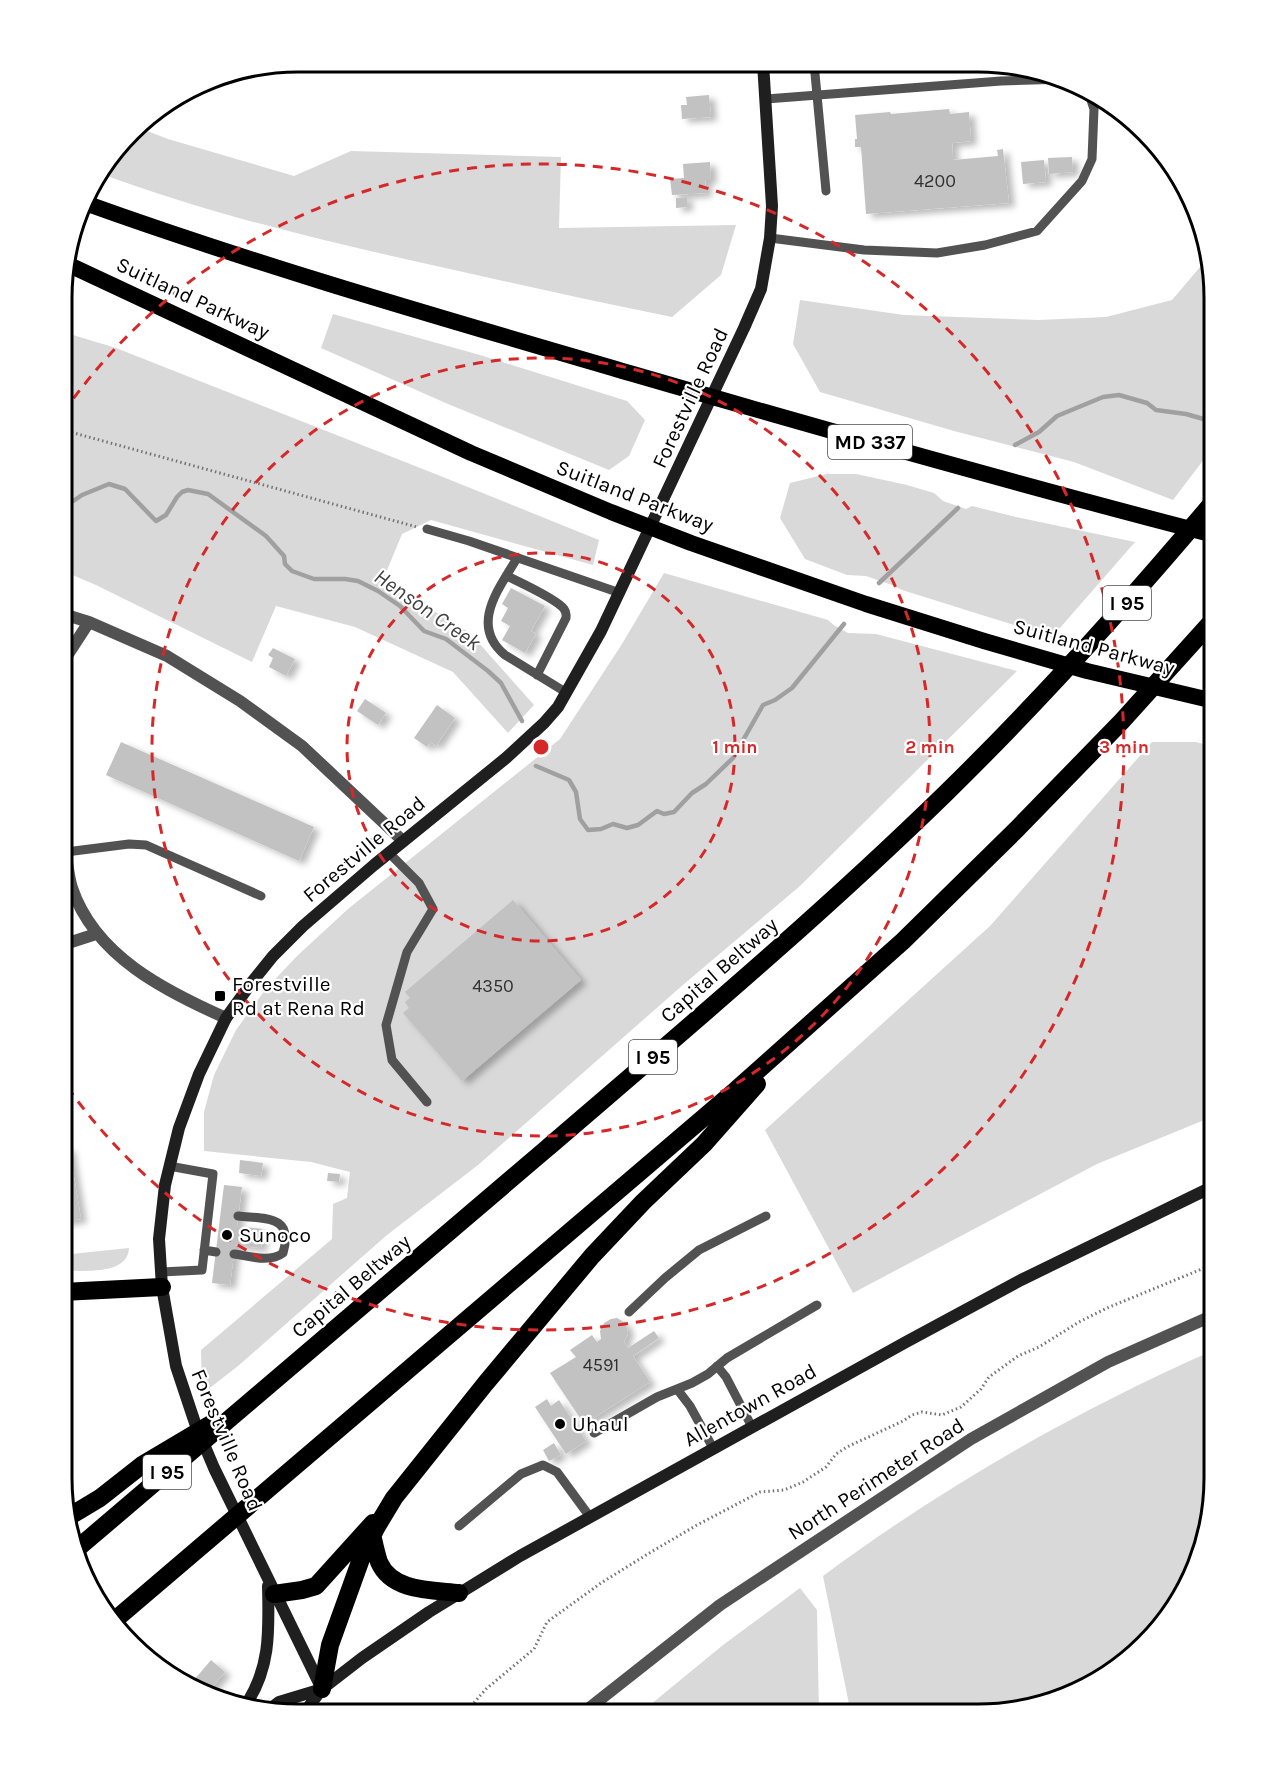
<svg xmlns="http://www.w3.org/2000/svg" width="1276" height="1776" font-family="Karla,sans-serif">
<defs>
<filter id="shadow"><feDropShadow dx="6" dy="4" stdDeviation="3" flood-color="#0004"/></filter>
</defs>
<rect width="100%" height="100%" fill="#fff"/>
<!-- green -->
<path fill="#d9d9d9" d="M137,127L168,139L294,176L351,151L561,157L559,228L736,225L721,275L672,317C583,299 494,279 405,259C303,236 198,210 99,173Z
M1206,260L1214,298V446L1173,500L1074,462L954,431L820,392L793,344L800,300L904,315L1039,320L1106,317L1172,300Z
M333,314L480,355L627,401L645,420L629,456L609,470L448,404L321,348Z
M63,332L116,348L438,475L599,540L593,565L431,520L402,534L383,580L470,633L534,705L508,733L453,672L355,627L276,606L252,662L96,585L63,571Z
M827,474H856L907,485L934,493L943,501L966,509L972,506L1016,517L1135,542L1052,637L902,590L892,585L866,576L847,575L805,559L780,518L790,483Z
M664,573L828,620L835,626L848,633L876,634L1017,671L800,886L684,984L478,1165L387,1235L238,1366L202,1394L201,1350L332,1239L333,1204L347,1198L350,1172L311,1162L204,1151V1112L214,1075L236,1030L265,990L297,956L348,909L560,739L622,644Z
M1152,742H1196L1214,747V1116L1097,1164L853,1293L765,1130L990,926Z
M129,1248C128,1276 82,1270 62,1271V1255Z
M1214,1350V1493L1202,1554L1174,1609L1134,1656L1082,1690L978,1714H851L823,1576C946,1485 1074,1412 1214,1350Z
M800,1588L817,1610L819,1714H639L723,1645Z"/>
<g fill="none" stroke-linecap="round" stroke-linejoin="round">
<!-- stream -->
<path stroke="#a0a0a0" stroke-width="4.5" d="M1015,445L1039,432L1057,416L1103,397L1119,395L1147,403L1156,410L1186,414L1214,422
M63,508L82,495L109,484L125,489L156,521L166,515L177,497L182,492L188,490L208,494L266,536L284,556L285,564L292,571L314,579H345L358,581L378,591L400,606L424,631L446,639L488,671L501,683L522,721
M879,583L958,508
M536,766L569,780L576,792L580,819L588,830L601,829L613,824L627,828L638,825L657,811L664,814L674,812L692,793L706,784L733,758L763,705L775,700L792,688L844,624"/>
</g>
<!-- building -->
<path fill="#c2c2c2" filter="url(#shadow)" d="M709,95L711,117L682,119L681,105H687L686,97Z
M949,109L950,114L969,112L971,141L952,143L953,160L998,156L997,150L1003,149L1009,203L866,214L861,147H855V139H857L855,115L890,112L891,114Z
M1072,157L1073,172L1049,174L1048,158Z
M1044,160L1046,182L1023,184L1021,162Z
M710,162L711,180H705L706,193L672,195L670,179L684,178L683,164Z
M687,197V207L676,208V198Z
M511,588L545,606L531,631L536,634L525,653L502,640L510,626L501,621L508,608L502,604Z
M273,648L295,659L286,676L269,667L273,658L268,655Z
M365,699L386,713L378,725L357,711Z
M437,705L455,718L436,746L431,742L427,747L414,738Z
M121,742L314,827L299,861L106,775Z
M513,900L581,980L462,1081L403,1013L409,1008L405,1002L410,998L405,992Z
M69,1147L81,1219L62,1222V1148Z
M240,1160L263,1163L261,1176L239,1173Z
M328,1173L340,1174L339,1182L327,1181Z
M224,1185L242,1187L237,1226L263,1229L261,1248L235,1245L230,1285L212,1283Z
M617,1318L622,1321L626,1325L628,1333L624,1342L628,1348L654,1331L659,1338L633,1356L650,1382L584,1424L550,1373L576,1357L570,1350L592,1335L597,1342L601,1339L600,1331L604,1323L611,1319Z
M547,1399L551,1406L559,1400L586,1441L566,1454L535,1407Z
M554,1443L561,1455L549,1461L543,1450Z
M211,1660L225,1672L205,1695L189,1686Z"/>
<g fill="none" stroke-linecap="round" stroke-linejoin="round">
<!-- path -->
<path stroke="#747474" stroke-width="3" stroke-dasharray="1.5 3" stroke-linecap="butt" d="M63,430L417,527
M465,1713L486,1689L534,1649L547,1622L601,1583L651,1552L697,1525L760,1492L784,1490L803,1482L826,1467L836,1454L847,1447L903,1421L912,1415L922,1412L942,1415L961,1407L981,1389L989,1377L1018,1356L1039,1347L1079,1322L1107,1308L1214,1264"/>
<!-- service -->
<path stroke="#525252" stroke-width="9" d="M814,63L826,191
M766,99L1001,81L1066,79
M770,238L864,250L937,253L985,245L1037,231L1082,181L1092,159L1094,109L1088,91
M427,529L469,541L620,593
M517,558C499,589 469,625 505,655L567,693
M507,576C519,582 557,599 564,609C567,613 566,614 566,618L537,675
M66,852L129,844L146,845L261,896
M388,852L419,883L433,909L407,952L386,1025L392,1060L427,1102
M204,1250L216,1252
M234,1254C249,1256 270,1263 283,1253C294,1215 266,1219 238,1216
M161,1272L202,1270L213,1174L169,1166
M629,1312L665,1278L699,1250L766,1216
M717,1366L726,1377L752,1427
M677,1389L690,1406L713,1448
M594,1433L657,1397L692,1383L708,1374L727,1358L817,1305
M459,1526L521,1474L543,1465L557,1472L590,1517"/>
<!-- minor -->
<path stroke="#525252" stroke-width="12" d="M63,614L89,622L167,656L240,701L302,746L403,841
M63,662L89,622
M63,820C65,841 66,868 72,888C95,956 165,991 226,1018
M62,945L96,934"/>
<!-- tertiary -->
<path stroke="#525252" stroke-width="12" d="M583,1713L720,1605L971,1439L1108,1362L1214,1315"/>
<!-- secondary -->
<path stroke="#1f1f1f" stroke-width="12" d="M322,1689L214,1468L195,1423L176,1366L162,1287L159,1239L165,1185L179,1128L199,1074L226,1018L252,982L273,956L303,926L374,865L506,758L544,723L558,707L601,631L744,328L761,289L770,238L772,206L763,63
M245,1706C271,1668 269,1630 268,1586
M266,1712L279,1702L322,1689
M304,1713L322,1689L362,1658L429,1612L520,1556L906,1342L1021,1280L1214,1186"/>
<!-- trunk -->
<path stroke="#000" stroke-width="16" d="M85,203C266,268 449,320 633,374C826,430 1019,485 1214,535
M65,263L471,453L611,512L691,543L866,604L984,641L1087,671L1214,701"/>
<!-- motorway -->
<path stroke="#000" stroke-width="18" d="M62,1292L162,1287
M70,1516L100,1498L142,1465L211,1424
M372,1534C374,1543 376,1553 379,1562C392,1592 432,1590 459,1593
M78,1548C234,1415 390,1283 545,1150C681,1033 818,918 946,793C1041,700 1129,602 1214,501
M274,1594L302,1590L316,1586L373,1523
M116,1619L736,1090L903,941L1016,830L1122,721L1214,619
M322,1689L330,1645L361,1559L376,1528L394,1498L485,1384L592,1256L643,1202L704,1144L757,1084"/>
</g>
<!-- distance rings -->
<g fill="none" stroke="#d62828" stroke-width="3" stroke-dasharray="10 8">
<circle cx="541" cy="747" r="194"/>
<circle cx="541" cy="747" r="389"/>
<path d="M63 413A583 583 0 1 1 63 1081"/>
</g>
<!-- markers -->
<g fill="#000" stroke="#fff" stroke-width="2">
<rect x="214" y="990" width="12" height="12" rx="3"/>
<circle cx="227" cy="1235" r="6"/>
<circle cx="560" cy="1424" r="6"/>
</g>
<g text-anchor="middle" stroke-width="4.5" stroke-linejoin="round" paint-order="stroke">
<!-- number labels -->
<g font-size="18" fill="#303030">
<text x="935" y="187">4200</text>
<text x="493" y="992">4350</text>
<text x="601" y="1371">4591</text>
</g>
<!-- shield labels -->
<g fill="#fff" stroke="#4c4c4c" stroke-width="1.5">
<rect x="828" y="425" width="84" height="34" rx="4.5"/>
<rect x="1103" y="586" width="48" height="34" rx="4.5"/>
<rect x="629" y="1040" width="48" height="34" rx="4.5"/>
<rect x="143" y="1455" width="48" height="34" rx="4.5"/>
</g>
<g font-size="20" font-weight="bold" fill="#000">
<text x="870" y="449">MD 337</text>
<text x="1127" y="610">I 95</text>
<text x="653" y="1064">I 95</text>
<text x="167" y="1479">I 95</text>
</g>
<!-- street labels -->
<g font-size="21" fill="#000" stroke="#fff">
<text transform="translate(193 298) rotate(25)" y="7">Suitland Parkway</text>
<text transform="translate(690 398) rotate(-65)" y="7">Forestville Road</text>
<text transform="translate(635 496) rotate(21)" y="7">Suitland Parkway</text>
<text transform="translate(1094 647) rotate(15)" y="7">Suitland Parkway</text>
<text transform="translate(364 849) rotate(-40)" y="7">Forestville Road</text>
<text transform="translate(719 970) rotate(-41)" y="7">Capital Beltway</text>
<text transform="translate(351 1286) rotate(-40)" y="7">Capital Beltway</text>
<text transform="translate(750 1405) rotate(-29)" y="7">Allentown Road</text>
<text transform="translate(227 1440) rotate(67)" y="7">Forestville Road</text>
<text transform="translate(876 1479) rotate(-33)" y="7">North Perimeter Road</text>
</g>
<!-- poi labels -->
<g font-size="21" fill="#000" stroke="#fff" text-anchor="start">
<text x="232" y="991">Forestville<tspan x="232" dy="24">Rd at Rena Rd</tspan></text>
<text x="239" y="1242">Sunoco</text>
<text x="572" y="1431">Uhaul</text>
</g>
<!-- water labels -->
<g font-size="22" font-style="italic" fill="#414141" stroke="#fff">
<text transform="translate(428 609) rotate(35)" y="8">Henson Creek</text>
</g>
</g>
<!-- crop -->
<path d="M0 0H1276V1776H0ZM298 72H978A226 226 0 0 1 1204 298V1478A226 226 0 0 1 978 1704H298A226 226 0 0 1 72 1478V298A226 226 0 0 1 298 72Z" fill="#fff" fill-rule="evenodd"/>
<path fill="none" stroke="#000" stroke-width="3" d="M298 72H978A226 226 0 0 1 1204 298V1478A226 226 0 0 1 978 1704H298A226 226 0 0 1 72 1478V298A226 226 0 0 1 298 72Z"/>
<circle cx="541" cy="747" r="9" fill="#d62828" stroke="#fff" stroke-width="3"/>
<g font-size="18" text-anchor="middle" font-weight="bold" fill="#d62828" stroke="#fff" stroke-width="4.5" stroke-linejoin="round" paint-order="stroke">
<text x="735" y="753">1 min</text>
<text x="930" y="753">2 min</text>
<text x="1124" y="753">3 min</text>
</g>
</svg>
